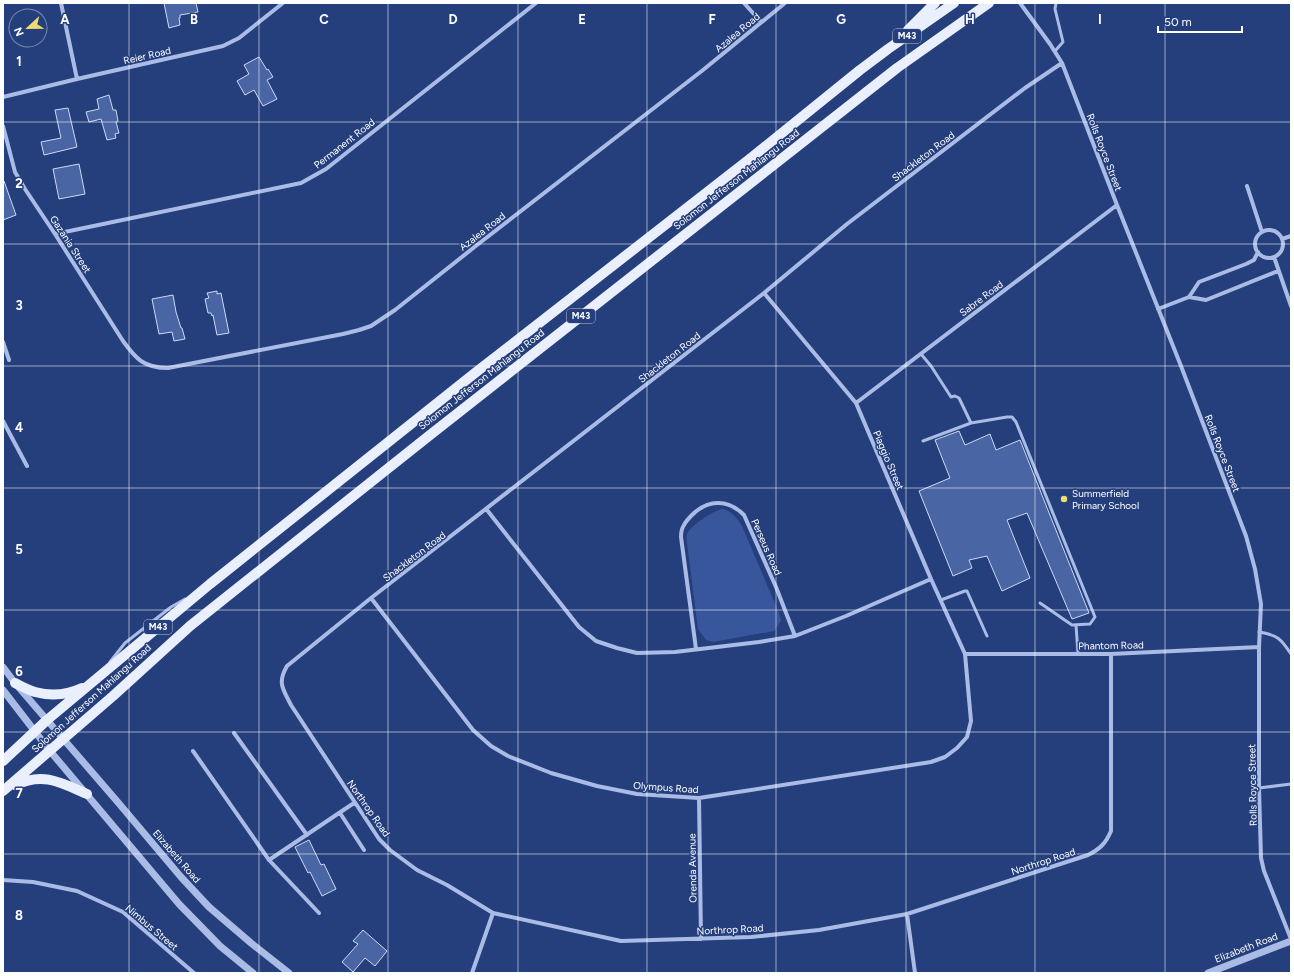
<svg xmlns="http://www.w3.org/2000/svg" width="1294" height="976" font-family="Figtree,sans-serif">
<rect width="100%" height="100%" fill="#253f7d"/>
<!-- park -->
<path fill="#38569b" d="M723,509C732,511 737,518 742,526L779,613L781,621L774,631L713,642L706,640L698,629L687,543C687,541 686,536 687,534C691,525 714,510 723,509Z"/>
<!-- building -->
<path fill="#4965a4" stroke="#cdd9f4" d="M164,3H196L198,12L180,15V18H179L180,25L169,28Z
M259,57L267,70L268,69L273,77L267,80L277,99L263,106L254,90L245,95L237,81L249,74L244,65Z
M109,95L113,110H116L118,121L116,122L119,133L115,134L116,138L107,140L101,119L89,122L86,112L99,109L97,99Z
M68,108L77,147L44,155L41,142L61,138L55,110Z
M79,164L85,194L59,199L53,169Z
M3,181H4L16,215L3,220Z
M217,291V294L221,293L229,333L217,335L213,315L212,316L211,313H208L205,299L209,298L207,293Z
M173,295L176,312L181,328H182L185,339L174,341L172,332L159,334L152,299Z
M959,431L965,445L990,434L996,450L1020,440L1089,613L1072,619L1027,513L1007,520L1030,578L1002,591L987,556L969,560L972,568L953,576L919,491L950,478L935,440Z
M309,840L321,865L324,864L336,889L322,896L310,872L308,873L295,847Z
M363,930L387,951L375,966L365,958L353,972L342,962L358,944L353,941Z"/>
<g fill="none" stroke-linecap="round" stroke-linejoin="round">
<!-- service -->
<path stroke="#aabce5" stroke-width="3" d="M1055,51L1063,42L1055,9L1056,3
M921,354L931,366L951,397L955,396L959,398L971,423
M923,441L971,423L1007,417H1012L1016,422L1095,617L1090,624L1072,625L1040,603
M941,600L965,591H967L987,636
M1076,625L1078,654
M1259,632C1278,635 1281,639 1291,654
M110,662L125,643L171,607L185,599
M1259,788L1291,784"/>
<!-- minor -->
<path stroke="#aabce5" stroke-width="4" d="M61,3L77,79
M744,3L761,22
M1020,3L1050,44L1062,63L1117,205L1181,366L1246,536L1255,569L1261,604L1259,647V788L1261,858L1264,871L1291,939
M1062,63L1025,88L847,224L764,293L371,598L287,666C277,683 283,689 291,705L379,839L390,850L417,870L447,885L493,913L621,941L751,937L819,930L907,914L1088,855C1100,849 1106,843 1111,831V654
M3,97L77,79L223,46L239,38L283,3
M3,126L15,172L25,189L55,234L123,341C136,359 144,368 168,368L343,334L359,330L371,326L395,310L477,245L703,70L785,3
M1247,186L1262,232
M1255 244a14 14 0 1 1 28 0a14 14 0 1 1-28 0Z
M55,234L301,183L326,169L536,3
M1282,239L1291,236
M1274,257L1291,306
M1189,297L1199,282L1246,264L1254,260L1258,252
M1158,309L1189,297L1206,300L1278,271
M3,342L9,360
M856,403L1117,205
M3,421L27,466
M487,510L579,627L596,641L617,648L637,653L675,652L759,642L795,636L846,616L931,579
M371,598L473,730L491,746L508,756L551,773L597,786L637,794L699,798L931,762L945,757L957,748L967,737L971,721L965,654L931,579L856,403L764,293
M696,649L681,537C681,533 682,528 684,525C686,521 689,518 692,515C708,499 728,499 744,515L776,587L795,636
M965,654H1111L1259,647
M234,733L307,835
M193,751L269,860L354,803
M699,798L701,939
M340,813L364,850
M269,860L319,913
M3,880L33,882L77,891L123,912L194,973
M907,914L915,973
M472,973L493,913"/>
<!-- tertiary -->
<path stroke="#aabce5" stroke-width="7" d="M3,667L15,683L116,800L181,877L209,907L251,943L289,973
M3,690L50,751L179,904L220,946L253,973
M1208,973L1291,941"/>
<!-- primary -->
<path stroke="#eaeffd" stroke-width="10" d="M908,30L935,3
M15,683C21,686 28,690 35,692C50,696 67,695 82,688
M3,761L47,720L210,584L475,373L751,158L860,70L888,49L954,3
M15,785C43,772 60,782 87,794
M3,791L113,696L190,626L430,435L897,68L989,3"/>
</g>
<!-- grid -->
<path fill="none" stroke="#fff" stroke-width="1" stroke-opacity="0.55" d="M129,3V973M259,3V973M388,3V973M518,3V973M647,3V973M776,3V973M906,3V973M1035,3V973M1165,3V973M3,122H1291M3,244H1291M3,366H1291M3,488H1291M3,610H1291M3,732H1291M3,854H1291"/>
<!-- markers -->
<circle fill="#efdc6e" stroke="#253f7d" stroke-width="1.5" cx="1064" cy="499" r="4"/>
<g text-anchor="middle" stroke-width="3" stroke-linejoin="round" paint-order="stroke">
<!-- shield labels -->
<g fill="#253f7d" stroke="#bec5d8" stroke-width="1">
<rect x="893" y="29" width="28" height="14" rx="3"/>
<rect x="567" y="309" width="28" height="14" rx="3"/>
<rect x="144" y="620" width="28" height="14" rx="3"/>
</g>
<g font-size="9" font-weight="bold" fill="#fff">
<text x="907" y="39">M43</text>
<text x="581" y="319">M43</text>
<text x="158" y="630">M43</text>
</g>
<!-- street labels -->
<g font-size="10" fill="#fff" stroke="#253f7d">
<text transform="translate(737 32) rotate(-40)" y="4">Azalea Road</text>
<text transform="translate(147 55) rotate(-13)" y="4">Reier Road</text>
<text transform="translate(344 143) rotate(-38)" y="4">Permanent Road</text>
<text transform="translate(1105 152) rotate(69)" y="4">Rolls Royce Street</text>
<text transform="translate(923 156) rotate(-37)" y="4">Shackleton Road</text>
<text transform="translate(736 179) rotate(-38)" y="4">Solomon Jefferson Mahlangu Road</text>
<text transform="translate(482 231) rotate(-38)" y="4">Azalea Road</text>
<text transform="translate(71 244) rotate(57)" y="4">Gazania Street</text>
<text transform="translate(981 298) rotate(-37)" y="4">Sabre Road</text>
<text transform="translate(669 357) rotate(-38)" y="4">Shackleton Road</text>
<text transform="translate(481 379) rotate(-38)" y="4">Solomon Jefferson Mahlangu Road</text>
<text transform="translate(1223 453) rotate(69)" y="4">Rolls Royce Street</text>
<text transform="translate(889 460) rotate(67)" y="4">Piaggio Street</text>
<text transform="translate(767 547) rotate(66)" y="4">Perseus Road</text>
<text transform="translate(414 556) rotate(-37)" y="4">Shackleton Road</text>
<text transform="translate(1111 645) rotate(-1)" y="4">Phantom Road</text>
<text transform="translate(91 698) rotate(-42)" y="4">Solomon Jefferson Mahlangu Road</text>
<text transform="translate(1252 785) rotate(-91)" y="4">Rolls Royce Street</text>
<text transform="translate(666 787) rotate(4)" y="4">Olympus Road</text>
<text transform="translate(369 808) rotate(55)" y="4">Northrop Road</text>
<text transform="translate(177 856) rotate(49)" y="4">Elizabeth Road</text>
<text transform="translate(1043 861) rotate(-18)" y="4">Northrop Road</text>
<text transform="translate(692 868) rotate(-91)" y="4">Orenda Avenue</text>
<text transform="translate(152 927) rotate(40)" y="4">Nimbus Street</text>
<text transform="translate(730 929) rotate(-3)" y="4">Northrop Road</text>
<text transform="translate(1246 947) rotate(-21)" y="4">Elizabeth Road</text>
</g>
<!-- poi labels -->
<g font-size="10" fill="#fff" stroke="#253f7d" text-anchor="start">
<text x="1072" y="497">Summerfield<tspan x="1072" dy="12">Primary School</tspan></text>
</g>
</g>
<g font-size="13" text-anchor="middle" font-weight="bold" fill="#fff" stroke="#253f7d" stroke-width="3" stroke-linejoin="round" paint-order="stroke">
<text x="65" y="24">A</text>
<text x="194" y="24">B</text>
<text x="324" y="24">C</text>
<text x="453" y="24">D</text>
<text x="582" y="24">E</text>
<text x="712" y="24">F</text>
<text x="841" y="24">G</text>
<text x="970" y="24">H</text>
<text x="1100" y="24">I</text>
<text x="19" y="66">1</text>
<text x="19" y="188">2</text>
<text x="19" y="310">3</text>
<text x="19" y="432">4</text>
<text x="19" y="554">5</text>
<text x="19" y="676">6</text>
<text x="19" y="798">7</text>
<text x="19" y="920">8</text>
</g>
<!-- border -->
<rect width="1294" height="976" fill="none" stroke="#ffffff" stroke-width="8"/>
<!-- north arrow -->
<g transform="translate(28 28) rotate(248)"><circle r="19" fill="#253f7d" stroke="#7c8cb1"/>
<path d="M0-3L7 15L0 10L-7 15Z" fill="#efdc6e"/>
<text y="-6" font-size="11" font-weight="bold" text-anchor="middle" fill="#ffffff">N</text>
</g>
<!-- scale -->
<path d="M1158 26v6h84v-6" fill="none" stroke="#ffffff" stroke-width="2"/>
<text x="1164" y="26" font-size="12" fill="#ffffff" stroke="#253f7d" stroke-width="3" paint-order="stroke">50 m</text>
</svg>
